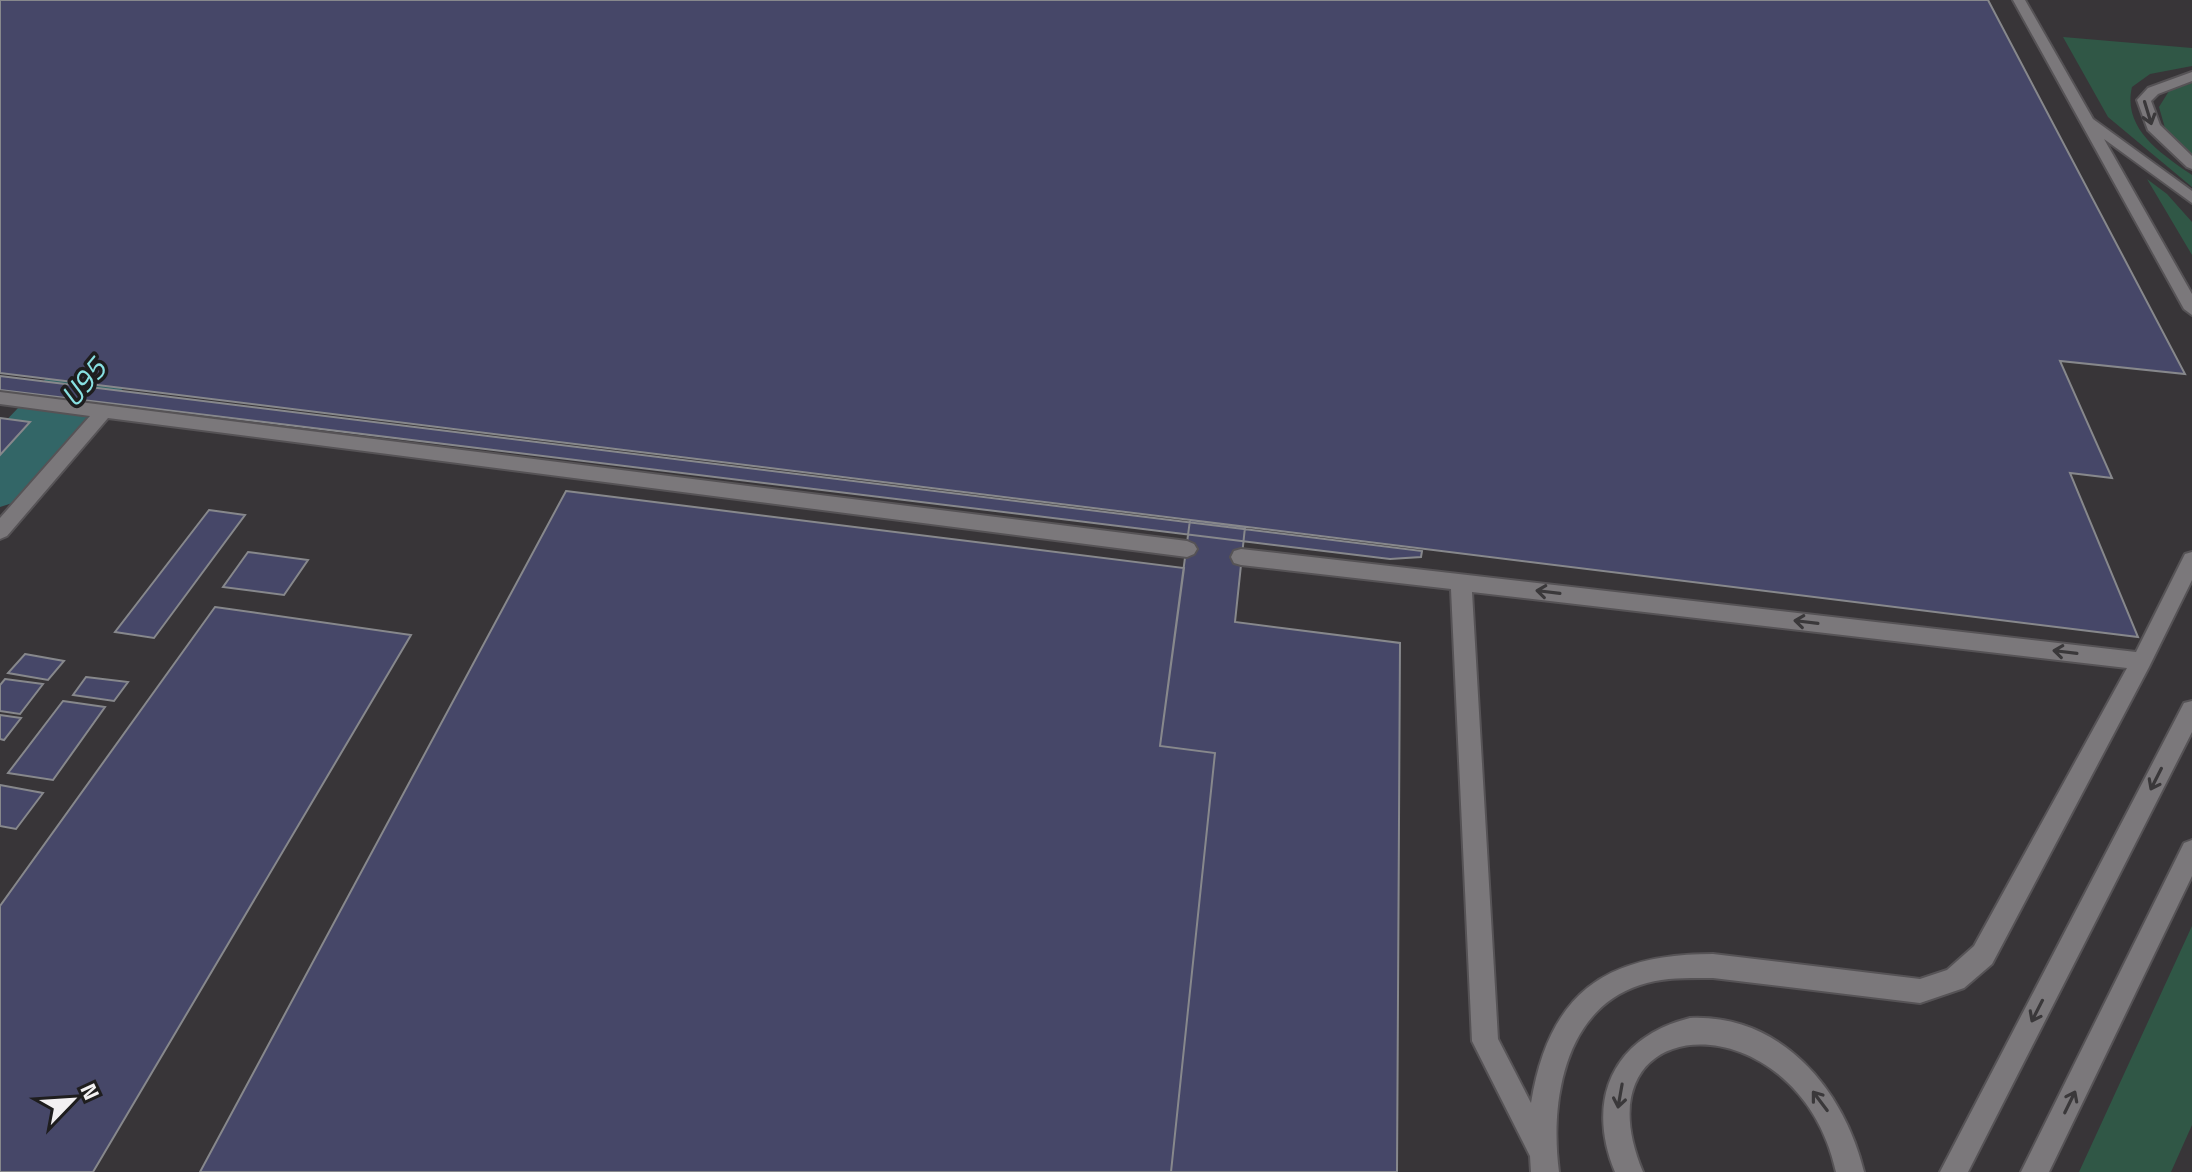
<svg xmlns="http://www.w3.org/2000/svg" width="2192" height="1172" viewBox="0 0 2192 1172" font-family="'Titillium Web',sans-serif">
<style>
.green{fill:#305746}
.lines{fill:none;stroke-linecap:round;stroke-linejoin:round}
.river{fill:#336667;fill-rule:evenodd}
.building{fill:#464768;stroke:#87888c;stroke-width:2}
.service-casing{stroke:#565356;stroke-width:4}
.service{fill:#7b787b;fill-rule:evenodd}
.oneway{stroke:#3a383a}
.labels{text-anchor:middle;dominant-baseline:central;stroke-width:7;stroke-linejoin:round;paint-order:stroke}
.water-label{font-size:30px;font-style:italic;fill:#88e0e2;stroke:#1e1d1e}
</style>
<rect width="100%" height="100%" fill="#383538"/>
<!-- green -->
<path class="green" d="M2063,37L2192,48V66L2150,74L2132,87C2122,129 2162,154 2192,175V187L2108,117Z
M2192,83V154L2165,128L2159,107L2169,91Z
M2147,179L2167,194L2192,222V255Z
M2192,926V1125L2171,1172H2079Z"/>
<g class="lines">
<!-- river -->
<path class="river" d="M0,285L101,299L126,306L146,341L141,361L131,379L28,498L0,507V427L73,350L74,343L0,333Z"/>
</g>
<!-- building -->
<path class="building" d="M0,0H1988L2185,374L2060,361L2112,478L2070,473L2138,637L0,373Z
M0,376L1422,551L1421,557L1390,559L0,390Z
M0,418L30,422L0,455Z
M566,491L1184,568L1160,746L1215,753L1171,1172H200Z
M209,510L245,515L154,638L115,632Z
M1190,520L1245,527L1235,622L1400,643L1397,1172H1171L1215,753L1160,746Z
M248,552L308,560L284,595L223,587Z
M215,607L411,635L93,1172H0V906Z
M25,654L64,661L48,680L8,673Z
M86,677L128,682L114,701L73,695Z
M5,679L43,684L20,714L0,711V685Z
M63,701L105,707L53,780L8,773Z
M0,715L21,718L4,740L0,739Z
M0,785L43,793L16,829L0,826Z"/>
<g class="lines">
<!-- service casing -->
<g class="service-casing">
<path id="service" d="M2013,0H2025L2093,119L2192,191V203L2104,139L2192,294V315L2184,309Z
M2192,72V81L2158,94L2151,101L2160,125L2192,156V169L2187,167L2148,130L2137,100L2148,88Z
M0,392L1187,541L1194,544L1197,549L1194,554L1187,557L108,418L7,536L0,539V518L90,416L0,404Z
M1241,549L2136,652L2185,554L2192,552V580L2149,667L1992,964L1964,988L1920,1003L1713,978C1689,978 1663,977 1640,985C1563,1010 1550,1104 1559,1172H1531L1530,1156L1472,1041L1451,589L1241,565L1234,563L1231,557L1234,551ZM1472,592L2127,668L1974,946L1947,970L1920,979L1713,954C1605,954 1549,993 1531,1103L1498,1039Z
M2192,701V732L1968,1172H1940L2184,703Z
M2192,840V876L2049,1172H2021L2184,843Z
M1690,1018C1781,1014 1844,1089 1864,1172H1836C1798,999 1573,1005 1643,1172H1615C1585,1100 1613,1037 1690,1018Z"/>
</g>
<!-- service -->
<use href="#service" class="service"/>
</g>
<!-- one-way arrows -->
<defs><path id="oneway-shaft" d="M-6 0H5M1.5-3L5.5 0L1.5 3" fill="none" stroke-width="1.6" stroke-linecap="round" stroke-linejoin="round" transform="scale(2)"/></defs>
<g class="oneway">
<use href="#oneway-shaft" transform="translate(2148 113) rotate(73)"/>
<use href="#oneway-shaft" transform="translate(1548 592) rotate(-173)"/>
<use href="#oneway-shaft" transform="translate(1806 622) rotate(-173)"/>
<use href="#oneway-shaft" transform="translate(2065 652) rotate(-173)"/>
<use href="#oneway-shaft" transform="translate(2156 779) rotate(117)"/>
<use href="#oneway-shaft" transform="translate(2037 1011) rotate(117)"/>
<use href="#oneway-shaft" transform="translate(1620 1096) rotate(100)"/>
<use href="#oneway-shaft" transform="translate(1820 1101) rotate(-127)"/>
<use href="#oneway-shaft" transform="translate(2070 1102) rotate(-64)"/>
</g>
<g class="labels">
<!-- water labels -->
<g class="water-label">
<text transform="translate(83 382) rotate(-50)">U95</text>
</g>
</g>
<!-- north arrow -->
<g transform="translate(72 1100) rotate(65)" stroke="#1e1d1e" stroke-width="6" paint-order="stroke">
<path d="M0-6L14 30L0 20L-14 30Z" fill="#f2f0f2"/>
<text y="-12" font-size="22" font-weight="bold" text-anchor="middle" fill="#f2f0f2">N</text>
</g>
</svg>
